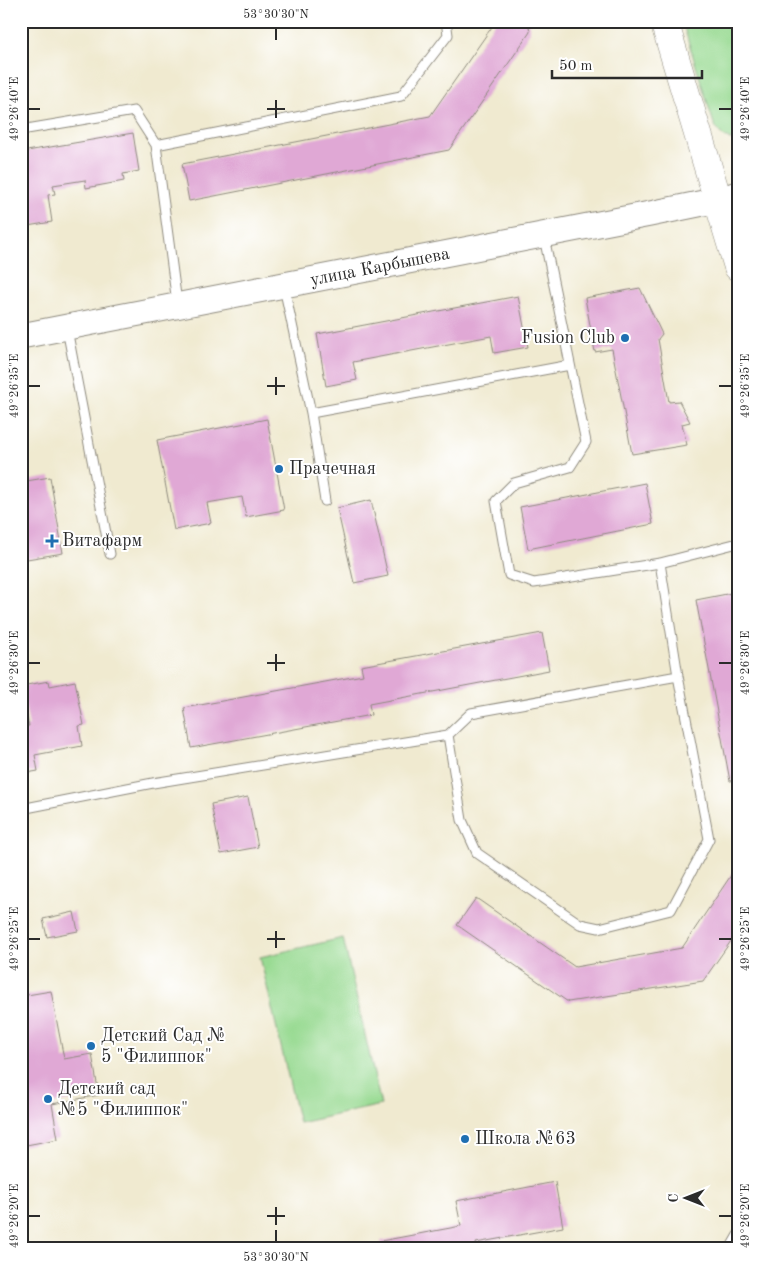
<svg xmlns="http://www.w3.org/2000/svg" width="759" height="1270" viewBox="0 0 759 1270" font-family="'Old Standard TT',serif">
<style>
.green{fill:#98da92;stroke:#62825e}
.building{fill:#e0a8d5}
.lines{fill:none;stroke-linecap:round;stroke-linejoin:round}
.lane-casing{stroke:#8e8a7e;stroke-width:11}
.secondary-casing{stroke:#8e8a7e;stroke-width:27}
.primary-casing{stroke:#8e8a7e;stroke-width:29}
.lane{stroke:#fff;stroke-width:9}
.secondary{stroke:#fff;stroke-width:25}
.primary{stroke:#fff;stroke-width:28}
.ticks{fill:none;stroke:#2b2b2b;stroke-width:2}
.poi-dot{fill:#1f6fb2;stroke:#fff;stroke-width:2}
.labels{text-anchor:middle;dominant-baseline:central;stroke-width:4;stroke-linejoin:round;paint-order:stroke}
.street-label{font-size:18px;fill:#2b2b2b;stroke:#fff}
.poi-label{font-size:18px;fill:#2b2b2b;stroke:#fff;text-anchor:start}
.neatline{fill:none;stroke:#2b2b2b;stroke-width:2}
.ticks-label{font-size:12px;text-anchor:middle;fill:#2b2b2b}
</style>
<rect width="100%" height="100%" fill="#fff"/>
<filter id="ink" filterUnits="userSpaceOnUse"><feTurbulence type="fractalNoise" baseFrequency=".02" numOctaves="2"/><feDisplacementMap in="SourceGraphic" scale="10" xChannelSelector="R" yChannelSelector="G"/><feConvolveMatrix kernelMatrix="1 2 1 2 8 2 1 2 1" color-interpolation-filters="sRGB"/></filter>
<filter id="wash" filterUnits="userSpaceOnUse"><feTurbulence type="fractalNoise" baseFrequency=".0096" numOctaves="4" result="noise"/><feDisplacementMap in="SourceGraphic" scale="20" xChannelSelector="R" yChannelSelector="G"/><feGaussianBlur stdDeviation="1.12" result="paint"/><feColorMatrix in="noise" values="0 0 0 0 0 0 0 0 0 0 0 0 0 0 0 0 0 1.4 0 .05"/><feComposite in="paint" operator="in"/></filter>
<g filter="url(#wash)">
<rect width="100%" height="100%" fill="#f0ead0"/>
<!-- green -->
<path class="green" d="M682,21H731L738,41V141C726,140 720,135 714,124Z
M343,938L381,1105L299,1123L260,957Z"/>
<g id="blocks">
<!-- building -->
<path class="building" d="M496,21H528L530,32L449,150L189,201L182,164L430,116Z
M133,133L139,171L123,174L124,181L86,188L85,180L53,185L55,194L48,195L52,222L21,227V152Z
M640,288L662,334L658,339L669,402L679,401L690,422L682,424L687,445L632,454L612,349L595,352L585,298Z
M518,296L528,347L494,353L491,336L353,362L357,380L326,386L317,334Z
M267,419L284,510L246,517L242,497L207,503L211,523L174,530L157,440Z
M50,477L63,553L21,560V482Z
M645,483L653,524L528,549L520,507Z
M371,500L388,576L354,583L337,508Z
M732,593L738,624V780L730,781L696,600Z
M542,633L549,670L369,704L371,715L191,748L184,708L363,675L361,666Z
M49,681L50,686L75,681L84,725L79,726L82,746L35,755L38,771L21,774V726H29L21,686Z
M248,797L258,847L221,854L211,804Z
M738,865V931L703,981L568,1002L457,925L476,898L575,967L682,948Z
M74,912L78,931L47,937L43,919Z
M51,991L64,1059L92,1054L99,1095L52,1104L58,1139L21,1146V996Z
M555,1182L563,1227L476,1243L477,1249H382L381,1241L461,1226L456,1201Z"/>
</g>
</g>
<g filter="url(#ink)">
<use href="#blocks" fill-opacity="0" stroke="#8e8a7e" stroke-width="1"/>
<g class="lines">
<!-- lane casing -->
<g class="lane-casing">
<path id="lane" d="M21,130L134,111L156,145
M544,237L586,442L570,467L514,483L496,501L509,575L534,583L660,563L738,543
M284,287L311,413L325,501
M177,303L156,145L401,96L448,35L446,21
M67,329L110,554
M311,413L570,365
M448,735L462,820L477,853L580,924L599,928L671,910L709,839L678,676L660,563
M21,809L153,783L448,735L471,713L678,676
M730,1249L738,1235"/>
</g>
<!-- secondary casing -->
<g class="secondary-casing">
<path id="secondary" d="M21,336L650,214L718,200L738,194"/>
</g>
<!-- primary casing -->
<g class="primary-casing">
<path id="primary" d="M664,21L738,267"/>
</g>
<!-- lane -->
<use href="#lane" class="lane"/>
<!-- secondary -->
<use href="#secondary" class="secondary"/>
<!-- primary -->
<use href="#primary" class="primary"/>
</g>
</g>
<!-- ticks -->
<path class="ticks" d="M276,28V40M276,100V118M28,109H40M267,109H285M719,109H732M276,377V395M28,386H40M267,386H285M719,386H732M276,654V671M28,663H40M267,663H285M719,663H732M276,931V948M28,939H40M267,939H285M719,939H732M276,1207V1225M28,1216H40M267,1216H285M719,1216H732M276,1230V1242"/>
<!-- markers -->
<g class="poi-dot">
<circle cx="625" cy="338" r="5"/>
<circle cx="279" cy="469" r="5"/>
<path d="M49.5 533.5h5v5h5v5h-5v5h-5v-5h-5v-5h5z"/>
<circle cx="91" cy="1046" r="5"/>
<circle cx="48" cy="1099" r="5"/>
<circle cx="465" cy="1139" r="5"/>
</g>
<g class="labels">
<!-- street labels -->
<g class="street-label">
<text transform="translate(380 267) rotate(-11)">улица Карбышева</text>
</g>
<!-- poi labels -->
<g class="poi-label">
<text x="615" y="338" text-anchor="end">Fusion Club</text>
<text x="289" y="469">Прачечная</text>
<text x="62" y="541">Витафарм</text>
<text x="101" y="1036">Детский Сад №<tspan x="101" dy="21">5 "Филиппок"</tspan></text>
<text x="58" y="1089">Детский сад<tspan x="58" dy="21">№5 "Филиппок"</tspan></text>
<text x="475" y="1139">Школа №63</text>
</g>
</g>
<!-- margin -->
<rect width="759" height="1270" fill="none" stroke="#fff" stroke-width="55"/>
<!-- north arrow -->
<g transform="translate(686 1198) rotate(270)" stroke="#ffffff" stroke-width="4" paint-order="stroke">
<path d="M0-4L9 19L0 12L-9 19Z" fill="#2b2b2b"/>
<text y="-8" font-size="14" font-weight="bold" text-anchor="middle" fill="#2b2b2b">С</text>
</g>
<!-- scale -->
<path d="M552 70v8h150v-8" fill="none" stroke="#2b2b2b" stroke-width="2.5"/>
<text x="559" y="70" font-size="15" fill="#2b2b2b" stroke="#ffffff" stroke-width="4" paint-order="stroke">50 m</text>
<rect x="28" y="28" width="704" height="1214" class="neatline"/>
<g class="ticks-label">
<text x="276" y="18">53°30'30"N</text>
<text transform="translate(745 109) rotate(-90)" y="4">49°26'40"E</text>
<text transform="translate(14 109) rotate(-90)" y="4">49°26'40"E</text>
<text transform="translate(745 386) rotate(-90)" y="4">49°26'35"E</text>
<text transform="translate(14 386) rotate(-90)" y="4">49°26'35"E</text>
<text transform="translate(745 663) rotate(-90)" y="4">49°26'30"E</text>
<text transform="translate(14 663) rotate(-90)" y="4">49°26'30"E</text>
<text transform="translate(745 939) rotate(-90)" y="4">49°26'25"E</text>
<text transform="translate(14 939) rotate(-90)" y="4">49°26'25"E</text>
<text transform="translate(745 1216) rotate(-90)" y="4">49°26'20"E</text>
<text transform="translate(14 1216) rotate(-90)" y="4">49°26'20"E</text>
<text x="276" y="1261">53°30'30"N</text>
</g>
</svg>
